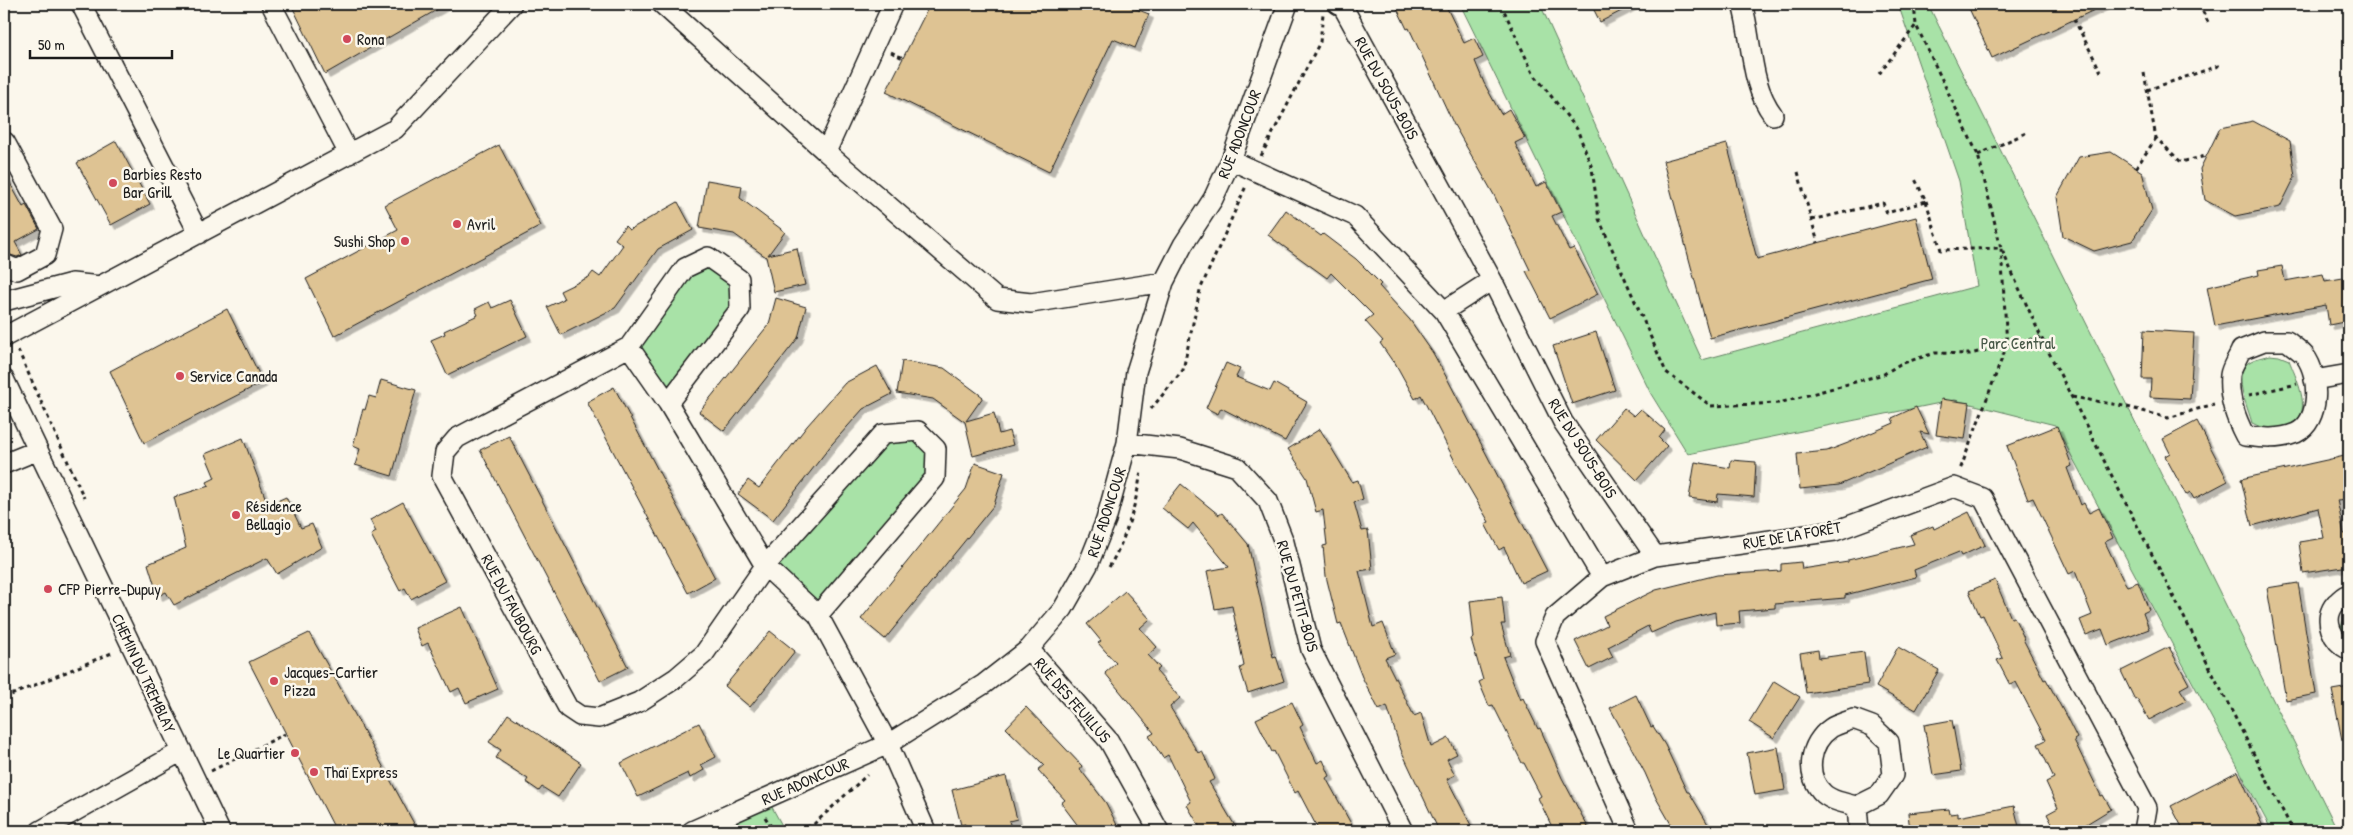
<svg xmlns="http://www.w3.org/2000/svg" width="2353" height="835" viewBox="0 0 2353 835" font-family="'Patrick Hand',sans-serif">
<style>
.green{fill:#a8e2a7;stroke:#627f62}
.building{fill:#dec393;stroke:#1c1c1c;filter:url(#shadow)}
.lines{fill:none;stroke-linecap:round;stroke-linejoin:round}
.minor-casing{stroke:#1c1c1c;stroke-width:22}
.path{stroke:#1c1c1c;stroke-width:3;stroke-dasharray:4 4;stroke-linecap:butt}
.minor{stroke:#fbf7ec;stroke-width:19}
.poi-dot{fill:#d1495b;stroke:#fbf7ec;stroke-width:2}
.labels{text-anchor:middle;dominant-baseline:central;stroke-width:5;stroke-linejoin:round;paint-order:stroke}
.poi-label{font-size:16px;fill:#1c1c1c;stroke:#fbf7ec;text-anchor:start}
.street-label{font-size:16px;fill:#1c1c1c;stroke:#fbf7ec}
.park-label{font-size:16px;fill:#465746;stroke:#fbf7ec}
</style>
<defs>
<filter id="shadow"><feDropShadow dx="4.5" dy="4.5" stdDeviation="0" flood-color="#0004"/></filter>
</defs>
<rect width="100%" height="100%" fill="#fbf7ec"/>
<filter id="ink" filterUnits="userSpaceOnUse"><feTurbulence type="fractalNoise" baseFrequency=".02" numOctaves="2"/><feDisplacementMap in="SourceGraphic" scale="10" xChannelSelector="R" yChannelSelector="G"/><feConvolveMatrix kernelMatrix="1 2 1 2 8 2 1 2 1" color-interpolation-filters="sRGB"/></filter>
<g filter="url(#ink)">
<!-- green -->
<path class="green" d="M1460,4H1540L1702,360L1977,286L1959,181L1898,4H1933L1929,6L2338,831H2272L2055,425L1955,400L1688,454L1651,394Z
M707,264L734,282V307L668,393L636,347L688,273Z
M2270,355L2279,356L2289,360C2295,376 2313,410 2294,423C2287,427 2275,428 2267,430L2252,423C2248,407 2230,372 2251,361C2256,358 2264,357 2270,355Z
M916,437L931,451L930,476L818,606L773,567L886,440Z
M2349,610V641L2341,628L2345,615Z
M767,798L785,831H736L727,816Z"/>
<!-- building -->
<path class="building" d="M291,4H447L325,74Z
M930,4H1123L1149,14L1135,48L1113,39L1049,172L886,92Z
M1395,4H1445L1464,43L1474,38L1483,57L1475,61L1484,83L1501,114L1509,109L1525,138L1515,143L1536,187L1546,182L1561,212L1552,216L1569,250L1574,248L1598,294L1550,318L1526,271L1530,270L1494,195L1454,125L1409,28L1407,29Z
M1591,4H1635L1600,22Z
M1967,4H2107L1992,58Z
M2253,121L2290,141L2295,177L2280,207L2235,216L2205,200L2200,169L2220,128Z
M116,141L150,204L111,225L77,163Z
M1727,144L1757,259L1916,217L1932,279L1710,338L1663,161Z
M499,145L541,226L334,336L306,279L398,230L385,205Z
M2111,152L2142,172L2152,210L2132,241L2094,251L2063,236L2057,197L2079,157Z
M4,172L23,207L26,205L39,229L15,242L22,255L17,257L4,253Z
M707,180L742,186L740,198L785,232L768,255L797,248L805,285L774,292L766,257L734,234L699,228Z
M678,202L693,230L658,249L615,308L561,335L547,307L564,299L560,291L589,277L593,272L600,277L623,245L615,239L625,226L629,230Z
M1286,210L1321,236L1323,234L1356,259L1381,284L1379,286L1410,320L1433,353L1448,380L1547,571L1521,583L1504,547L1499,550L1485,524L1489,522L1464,479L1421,395L1415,399L1394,361L1393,362L1380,343L1383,341L1365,321L1373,315L1331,273L1327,278L1268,235Z
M2282,266L2285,281L2323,274L2325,281L2349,277V321L2329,325L2326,305L2215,326L2207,287L2259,275L2258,270Z
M776,298L806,307L798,338L724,431L699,412L769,324Z
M510,300L527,336L447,375L431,340L445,334L444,331L478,315L475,309L489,302L492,308Z
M227,309L263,382L144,443L110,371Z
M2144,330L2194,333L2190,399L2150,397L2151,379H2142Z
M1596,332L1615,390L1572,404L1553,346Z
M902,361L944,368L983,397L966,421L994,413L999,434L1009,431L1013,445L973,456L965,422L933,399L897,393Z
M1226,363L1240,369L1236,377L1270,391L1274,383L1307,402L1285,441L1221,408L1218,414L1206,408Z
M877,366L892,394L863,409L832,444L773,520L738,494L748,480L759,488L807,426L845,383Z
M381,380L416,390L392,476L355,465L360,449L353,446L363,409L365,410L369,396L376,398Z
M614,387L715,578L688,593L587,402Z
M1941,399L1970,403L1965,439L1936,435Z
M1916,407L1929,434L1920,432L1927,447L1839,485L1800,489L1797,454L1827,451L1848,443L1894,423L1892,418Z
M1624,408L1634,416L1641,409L1665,430L1659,438L1667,446L1637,480L1596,440Z
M2197,421L2228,481L2194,499L2190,492L2186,495L2165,456L2170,453L2163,439Z
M2057,426L2072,466L2067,468L2081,505L2084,503L2089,513L2099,508L2113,538L2105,542L2122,578L2127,586L2138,582L2149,610L2143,613L2149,629L2108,645L2102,629L2086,635L2080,620L2092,615L2075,571L2069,574L2033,498L2028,500L2007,446Z
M1320,429L1352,482L1358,480L1363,499L1354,502L1362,531L1368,530L1372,569L1359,571L1373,627L1383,623L1395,654L1385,658L1414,716L1421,713L1431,747L1449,738L1457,754L1447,759L1455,775L1447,779L1474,831H1439L1401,750L1387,706L1379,710L1362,677L1341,623L1338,624L1326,576L1323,546L1327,545L1323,510L1316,512L1307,478L1288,449Z
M509,436L628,667L600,681L480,450Z
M243,438L268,505L286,497L301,528L312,524L322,547L277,574L267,558L174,605L166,592L158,596L148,564L186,548L174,497L209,486L207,482L215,478L205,454Z
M2349,455V499L2337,500L2344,534L2349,533V566L2303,573L2299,542L2324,538L2318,508L2252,526L2241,479Z
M1731,460L1756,462L1754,497L1718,494L1717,502L1689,498L1695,462L1730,468Z
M975,463L1004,473L994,505L885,639L861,619L966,489Z
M1181,484L1219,515L1222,513L1248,544L1273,657L1276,656L1284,681L1248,693L1240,668L1244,666L1232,606L1215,609L1207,571L1229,567L1193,523L1188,529L1162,508Z
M403,502L445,581L411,599L405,588L400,591L371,535L376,532L370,520Z
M1969,512L1985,545L1961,556L1959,552L1914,570L1916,577L1845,595V598L1775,604V608L1739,611L1740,623L1716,625L1715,612L1676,622L1651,633L1648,626L1608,647L1613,657L1589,669L1575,641L1607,625L1603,616L1656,590L1717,575L1781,571V564L1801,562L1802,569L1848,562V560L1914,544L1910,535L1933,526L1934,529Z
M1995,580L2011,618L2014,617L2024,638L2023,639L2044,680L2046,679L2067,718L2077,738L2074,740L2101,796L2103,795L2111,809L2075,831H2056L2047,814L2058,808L2046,782L2054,778L2038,744L2046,740L2016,682L2010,685L1997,660L2003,658L1983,615L1980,616L1969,591Z
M2298,583L2316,694L2286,700L2267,588Z
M1125,591L1150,619L1140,628L1157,647L1148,655L1160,668L1156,671L1180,698L1170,707L1198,753L1202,751L1215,779L1209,782L1238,831H1202L1187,805L1191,802L1168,755L1163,758L1149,736L1154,733L1105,673L1116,663L1098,643L1101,641L1087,624Z
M1502,597L1505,624H1501L1510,655L1503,657L1520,700L1523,698L1538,729L1540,728L1562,778L1590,831H1554L1538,798L1541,796L1524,763H1522L1493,705L1489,706L1479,682L1483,680L1471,639L1474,638L1470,601Z
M462,607L498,689L466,703L459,688L451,692L428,643L422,646L415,628Z
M770,631L795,651L750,707L725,686Z
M309,633L341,689L418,831H336L249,662Z
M1898,647L1939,670L1916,710L1876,687Z
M2169,647L2189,684L2180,689L2187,700L2149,720L2137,699L2135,700L2121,671Z
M1818,650L1819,658L1864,652L1868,684L1806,693L1800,653Z
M1774,681L1800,697L1774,738L1749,722Z
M2349,687V740H2342L2332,690Z
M1636,695L1651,727L1653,726L1665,745L1687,792H1689L1712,831H1675L1656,798L1645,773L1610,708Z
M1292,702L1303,725L1300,727L1317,763L1323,760L1330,776L1326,778L1355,831H1319L1298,791L1295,793L1274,751L1272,752L1256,719Z
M1026,707L1082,766L1080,769L1106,803L1120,831H1082L1061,803L1065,800L1038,770L1044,765L1006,728Z
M508,714L581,763L558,797L542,787L539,791L526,782L528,779L496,758L501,750L489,742Z
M1952,720L1961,771L1933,775L1924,725Z
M699,723L716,757L701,765L704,770L690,778L688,773L638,797L621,763Z
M1778,747L1785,790L1755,795L1747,753Z
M2238,771L2265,831H2184L2171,806Z
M1006,776L1017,819L1009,821L1012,831H967L965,824L961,825L952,790Z
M2014,806L2020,831H1910L1908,813L1949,809L1950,814L1958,813V817Z"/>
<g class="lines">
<!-- minor casing -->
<g class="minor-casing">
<path id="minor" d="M81,4L199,234
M271,4L349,154
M662,4L826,152L997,299L1031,303L1164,282
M1338,4L1343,7L1492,280L1563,422L1655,556
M1742,4C1753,41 1749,83 1773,115
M826,152L893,4
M1231,160L1355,216L1444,311L1602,577
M4,264L17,270L45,255L52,229L5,142
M4,301L72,283L100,286
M1444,311L1492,280
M4,337L395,129L512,4
M2264,341H2287C2293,346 2300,350 2305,356C2320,376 2321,421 2296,433C2279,440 2262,438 2245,436C2235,417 2228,397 2230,375C2231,367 2238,358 2241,350Z
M629,347L668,403L765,566L818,615L888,744L926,831
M4,379L220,831
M2314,380L2349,374
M668,403L740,309L739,279L708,257L685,268L629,347L457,438L445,452L442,476L568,708L580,716L599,718L639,702L676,678L704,654L765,566L883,434L918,431L936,449L935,478L818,615
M1127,443L1180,449L1237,467L1268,501L1284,542L1311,650L1403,831
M4,464L38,450
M2349,594C2343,595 2341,599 2336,603C2321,619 2333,642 2349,650
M1029,649L1109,741L1159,831
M1853,719L1872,726L1889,742L1893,775L1879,795L1857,806C1847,804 1832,801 1824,794C1804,776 1809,743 1831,728C1837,724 1846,722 1853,719Z
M1857,806L1859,831
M40,831L182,751
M692,831L888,744L984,684L1029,649L1063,609L1088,565L1106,520L1127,443L1136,372L1164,282L1183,245L1213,199L1231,160L1288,4
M1629,831L1545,641L1555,617L1602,577L1655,556L1835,531L1954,487L1983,498L2147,808L2143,831"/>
</g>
<!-- path -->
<path class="path" d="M1501,4L1533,73L1577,129L1592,168L1599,219L1666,372L1711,406L1779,403L1884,374L1900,364L1935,353L1970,354L2041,337
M1914,4L1916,25L1978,155L2001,248L2041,337L2293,831
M2199,4L2209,24
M2074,19L2101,72
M891,52L903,58
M2144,73L2156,138L2181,162L2206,156
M1879,74L1916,25
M2147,90L2221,65
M1978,155L2028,132
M1261,156L1320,42L1323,14
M2136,168L2156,138
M1798,172L1818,243
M1926,201L1941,250L2001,248L2007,345L1960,470
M1812,220L1883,203L1887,213L1926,201L1915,179
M18,350L84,498
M2249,395L2297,384
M2072,397L2124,406L2168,418L2214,404
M1151,409L1183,370L1200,290L1246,186
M1109,567C1126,539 1137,502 1141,470
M4,698L114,652
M211,771L285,734
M765,817L774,831
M799,831L814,824L867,775"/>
<!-- minor -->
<use href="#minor" class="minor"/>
</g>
</g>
<!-- markers -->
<g class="poi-dot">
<circle cx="347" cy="39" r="5"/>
<circle cx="113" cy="183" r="5"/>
<circle cx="457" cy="224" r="5"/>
<circle cx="405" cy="241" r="5"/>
<circle cx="180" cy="376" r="5"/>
<circle cx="236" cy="515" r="5"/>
<circle cx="48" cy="589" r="5"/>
<circle cx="274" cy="681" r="5"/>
<circle cx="295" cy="753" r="5"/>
<circle cx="314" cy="772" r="5"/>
</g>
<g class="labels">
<!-- poi labels -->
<g class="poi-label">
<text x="357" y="39">Rona</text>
<text x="123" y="174">Barbies Resto<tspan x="123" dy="18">Bar Grill</tspan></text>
<text x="467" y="224">Avril</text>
<text x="395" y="241" text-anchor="end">Sushi Shop</text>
<text x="190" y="376">Service Canada</text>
<text x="246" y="506">Résidence<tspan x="246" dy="18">Bellagio</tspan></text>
<text x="58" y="589">CFP Pierre-Dupuy</text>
<text x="284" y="672">Jacques-Cartier<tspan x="284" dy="18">Pizza</tspan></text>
<text x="285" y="753" text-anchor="end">Le Quartier</text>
<text x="324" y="772">Thaï Express</text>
</g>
<!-- street labels -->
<g class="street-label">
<text transform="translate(1387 88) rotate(61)">RUE DU SOUS-BOIS</text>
<text transform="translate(1239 134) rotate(-69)">RUE ADONCOUR</text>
<text transform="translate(1583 448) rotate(58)">RUE DU SOUS-BOIS</text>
<text transform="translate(1106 512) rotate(-72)">RUE ADONCOUR</text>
<text transform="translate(1792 535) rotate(-10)">RUE DE LA FORÊT</text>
<text transform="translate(1298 596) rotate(74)">RUE DU PETIT-BOIS</text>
<text transform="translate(512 604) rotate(62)">RUE DU FAUBOURG</text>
<text transform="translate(144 673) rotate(65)">CHEMIN DU TREMBLAY</text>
<text transform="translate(1073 700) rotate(49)">RUE DES FEUILLUS</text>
<text transform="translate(805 781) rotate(-24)">RUE ADONCOUR</text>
</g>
<!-- park labels -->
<g class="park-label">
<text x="2018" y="343">Parc Central</text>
</g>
</g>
<!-- margin -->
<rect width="2353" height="835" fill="none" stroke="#fbf7ec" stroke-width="20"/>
<rect x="10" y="10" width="2333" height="815" fill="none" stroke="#1c1c1c" stroke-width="2" filter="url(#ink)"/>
<!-- scale -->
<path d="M30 50v8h142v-8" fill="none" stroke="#1c1c1c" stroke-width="2.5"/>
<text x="38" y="50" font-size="15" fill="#1c1c1c" stroke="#fbf7ec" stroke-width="4" paint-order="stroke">50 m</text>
</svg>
